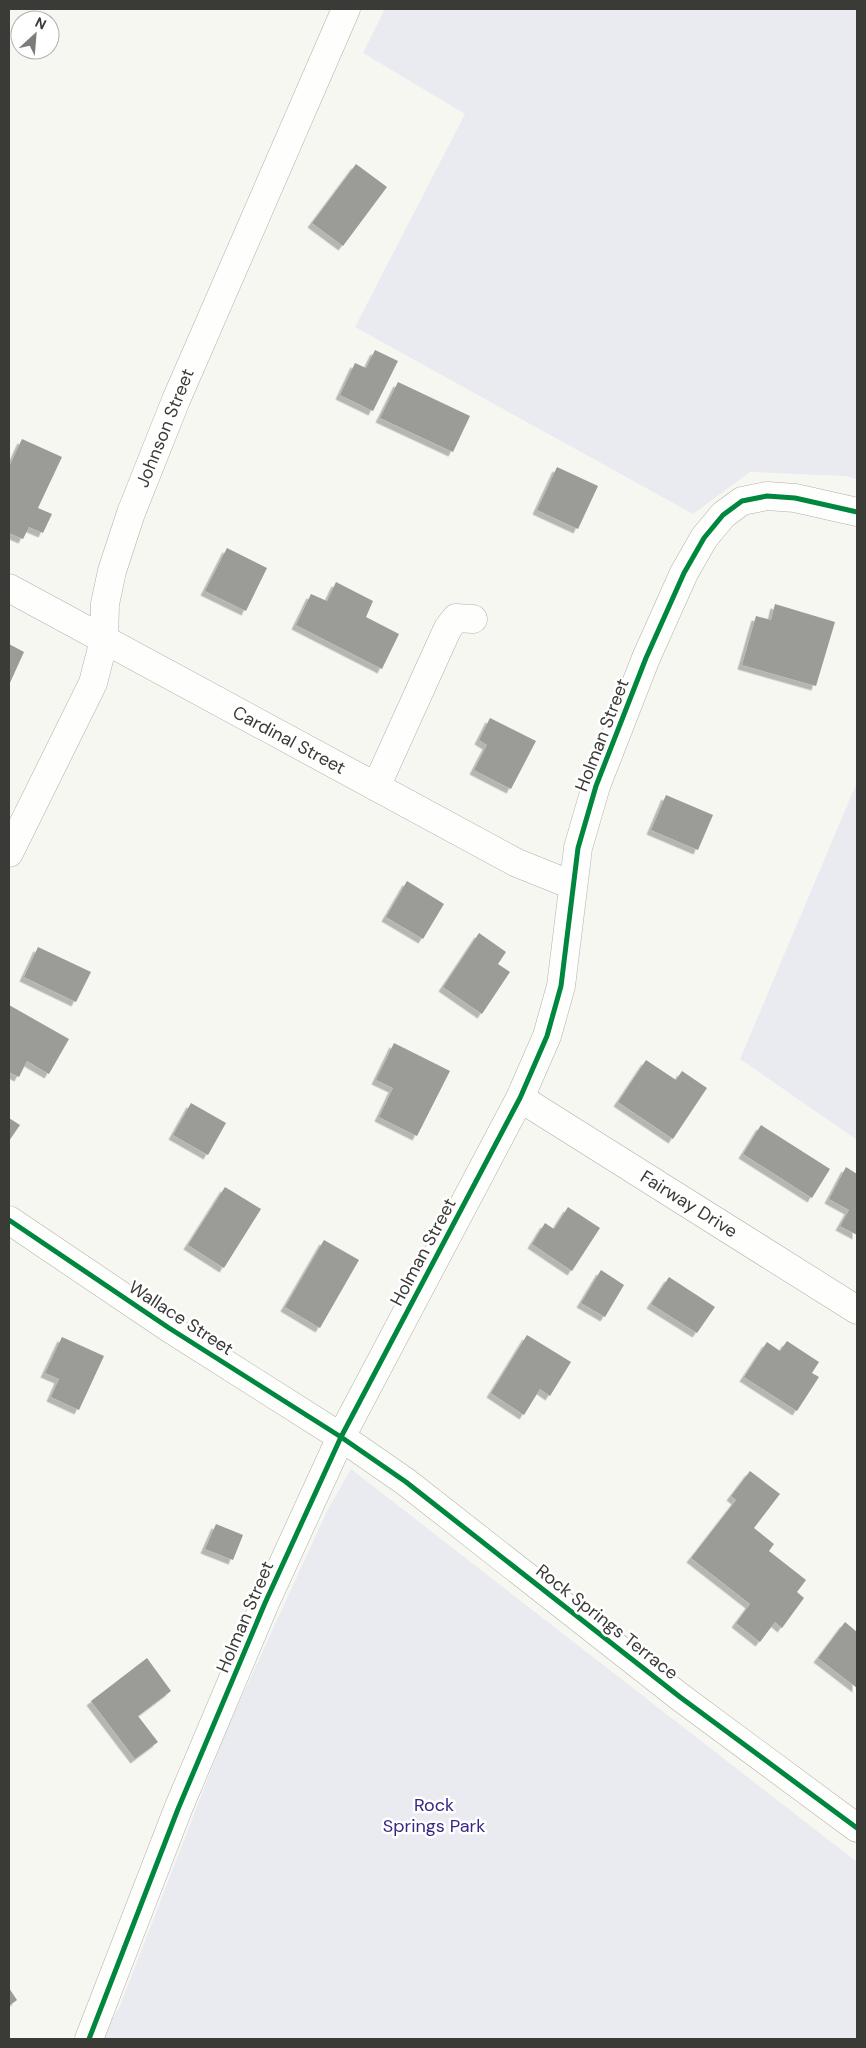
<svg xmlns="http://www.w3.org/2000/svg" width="866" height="2048" viewBox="0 0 866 2048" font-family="'DM Sans',sans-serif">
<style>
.green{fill:#eaebf1}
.building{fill:#9b9b97;filter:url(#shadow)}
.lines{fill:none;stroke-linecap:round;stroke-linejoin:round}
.minor-casing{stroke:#afb0ab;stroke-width:29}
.minor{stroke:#fefefd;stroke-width:28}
.cycleway-casing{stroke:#fff;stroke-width:8}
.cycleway{stroke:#00873e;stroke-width:5}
.labels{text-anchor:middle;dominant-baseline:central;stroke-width:5;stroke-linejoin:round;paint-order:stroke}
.street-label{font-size:18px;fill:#3a3b37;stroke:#fff}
.park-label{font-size:18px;fill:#382786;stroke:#fff}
</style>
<defs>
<filter id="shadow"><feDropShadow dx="-4.5" dy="4.5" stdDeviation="0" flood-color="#0004"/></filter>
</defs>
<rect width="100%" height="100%" fill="#f7f7f2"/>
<!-- green -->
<path class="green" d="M385,9H857V479L845,476L750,472L693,514L355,327L465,114L363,53Z
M857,782V1140L740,1059Z
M351,1469L857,1862V2039H100L119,2008L227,1729L327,1511Z"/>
<!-- building -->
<path class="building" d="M356,164L387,187L343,246L312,223Z
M375,350L398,361L373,411L340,395L355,363L366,368Z
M398,382L470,416L453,452L380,418Z
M22,439L62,457L38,508L52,514L43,533L29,527L23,539L9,533V467Z
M557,467L598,486L578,529L537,510Z
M227,548L267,568L246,611L205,591Z
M336,582L373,601L366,617L399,634L382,669L296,625L311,594L327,601Z
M775,604L835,622L816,686L742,665L756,616L771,620Z
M9,644L24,652L9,685Z
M490,718L536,741L511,789L474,770L487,745L479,740Z
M666,795L713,815L698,850L651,830Z
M407,881L444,904L423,939L386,917Z
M479,933L506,952L498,964L510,972L482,1014L443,987Z
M38,947L91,972L76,1002L24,977Z
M9,1005L69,1039L49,1074L27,1061L19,1077L9,1072Z
M394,1043L450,1071L417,1136L379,1117L393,1088L376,1080Z
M646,1060L676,1080L682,1071L707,1088L673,1139L618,1102Z
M191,1103L226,1123L208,1155L173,1135Z
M9,1118L20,1125L9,1141Z
M761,1125L830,1169L812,1198L743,1154Z
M846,1167L857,1174V1235L840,1226L849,1210L829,1199Z
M225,1187L261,1209L224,1268L188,1245Z
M568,1207L600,1228L572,1271L532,1244L545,1223L554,1229Z
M324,1240L359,1260L320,1328L285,1307Z
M601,1270L624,1285L605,1317L581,1303Z
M669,1277L715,1307L697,1333L651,1304Z
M527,1335L571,1362L550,1396L540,1389L524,1415L491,1393Z
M62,1337L104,1356L79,1410L51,1397L59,1379L45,1373Z
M787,1341L819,1362L812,1373L819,1377L797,1411L744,1377L767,1342L780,1351Z
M750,1471L780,1494L754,1528L774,1544L769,1551L806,1580L797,1592L804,1598L782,1628L775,1622L760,1642L736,1623L750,1604L691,1558L736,1500L731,1496Z
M216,1524L243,1535L233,1560L205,1549Z
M845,1622L857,1632V1688L818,1658Z
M147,1658L171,1691L138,1716L158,1742L135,1759L91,1701Z
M9,1988L17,2000L9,2006Z"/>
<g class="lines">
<!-- minor casing -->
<g class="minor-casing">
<path id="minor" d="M9,588L517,863L572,885
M376,787L448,628L456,618L473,619
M9,853L93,683L104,640L105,604L112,571L131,513L176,400L346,9
M520,1098L857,1310
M9,1220L169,1328L341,1437L406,1482L680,1697L857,1828
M89,2039L178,1809L265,1603L341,1437L520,1098L547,1036L561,986L578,848L596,786L646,658L684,573L704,538L723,515L742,501L767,496L795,498L857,512"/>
</g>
<!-- minor -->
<use href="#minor" class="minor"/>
<!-- cycleway casing -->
<g class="cycleway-casing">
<path id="cycleway" d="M9,1220L169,1328L341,1437L406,1482L680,1697L857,1828
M89,2039L178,1809L265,1603L341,1437L520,1098L547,1036L561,986L578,848L596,786L646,658L684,573L704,538L723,515L742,501L767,496L795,498L857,512"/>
</g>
<!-- cycleway -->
<use href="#cycleway" class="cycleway"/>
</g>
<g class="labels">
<!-- street labels -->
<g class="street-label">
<text transform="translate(165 428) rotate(-68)">Johnson Street</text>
<text transform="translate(602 735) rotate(-69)">Holman Street</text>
<text transform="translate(289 740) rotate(28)">Cardinal Street</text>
<text transform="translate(689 1204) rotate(32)">Fairway Drive</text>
<text transform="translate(423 1252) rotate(-62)">Holman Street</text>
<text transform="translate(181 1318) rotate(33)">Wallace Street</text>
<text transform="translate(245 1617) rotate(-67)">Holman Street</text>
<text transform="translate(607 1622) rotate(38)">Rock Springs Terrace</text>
</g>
<!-- park labels -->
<g class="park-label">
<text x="434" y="1805">Rock<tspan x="434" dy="21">Springs Park</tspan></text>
</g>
</g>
<!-- border -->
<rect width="866" height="2048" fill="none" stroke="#3a3b37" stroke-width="20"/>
<!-- north arrow -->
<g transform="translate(35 35) rotate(26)"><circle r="24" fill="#ffffff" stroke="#b0b1af"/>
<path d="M0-4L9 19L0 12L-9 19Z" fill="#7c7d78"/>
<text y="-8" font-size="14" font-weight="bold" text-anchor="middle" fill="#3a3b37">N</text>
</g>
</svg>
